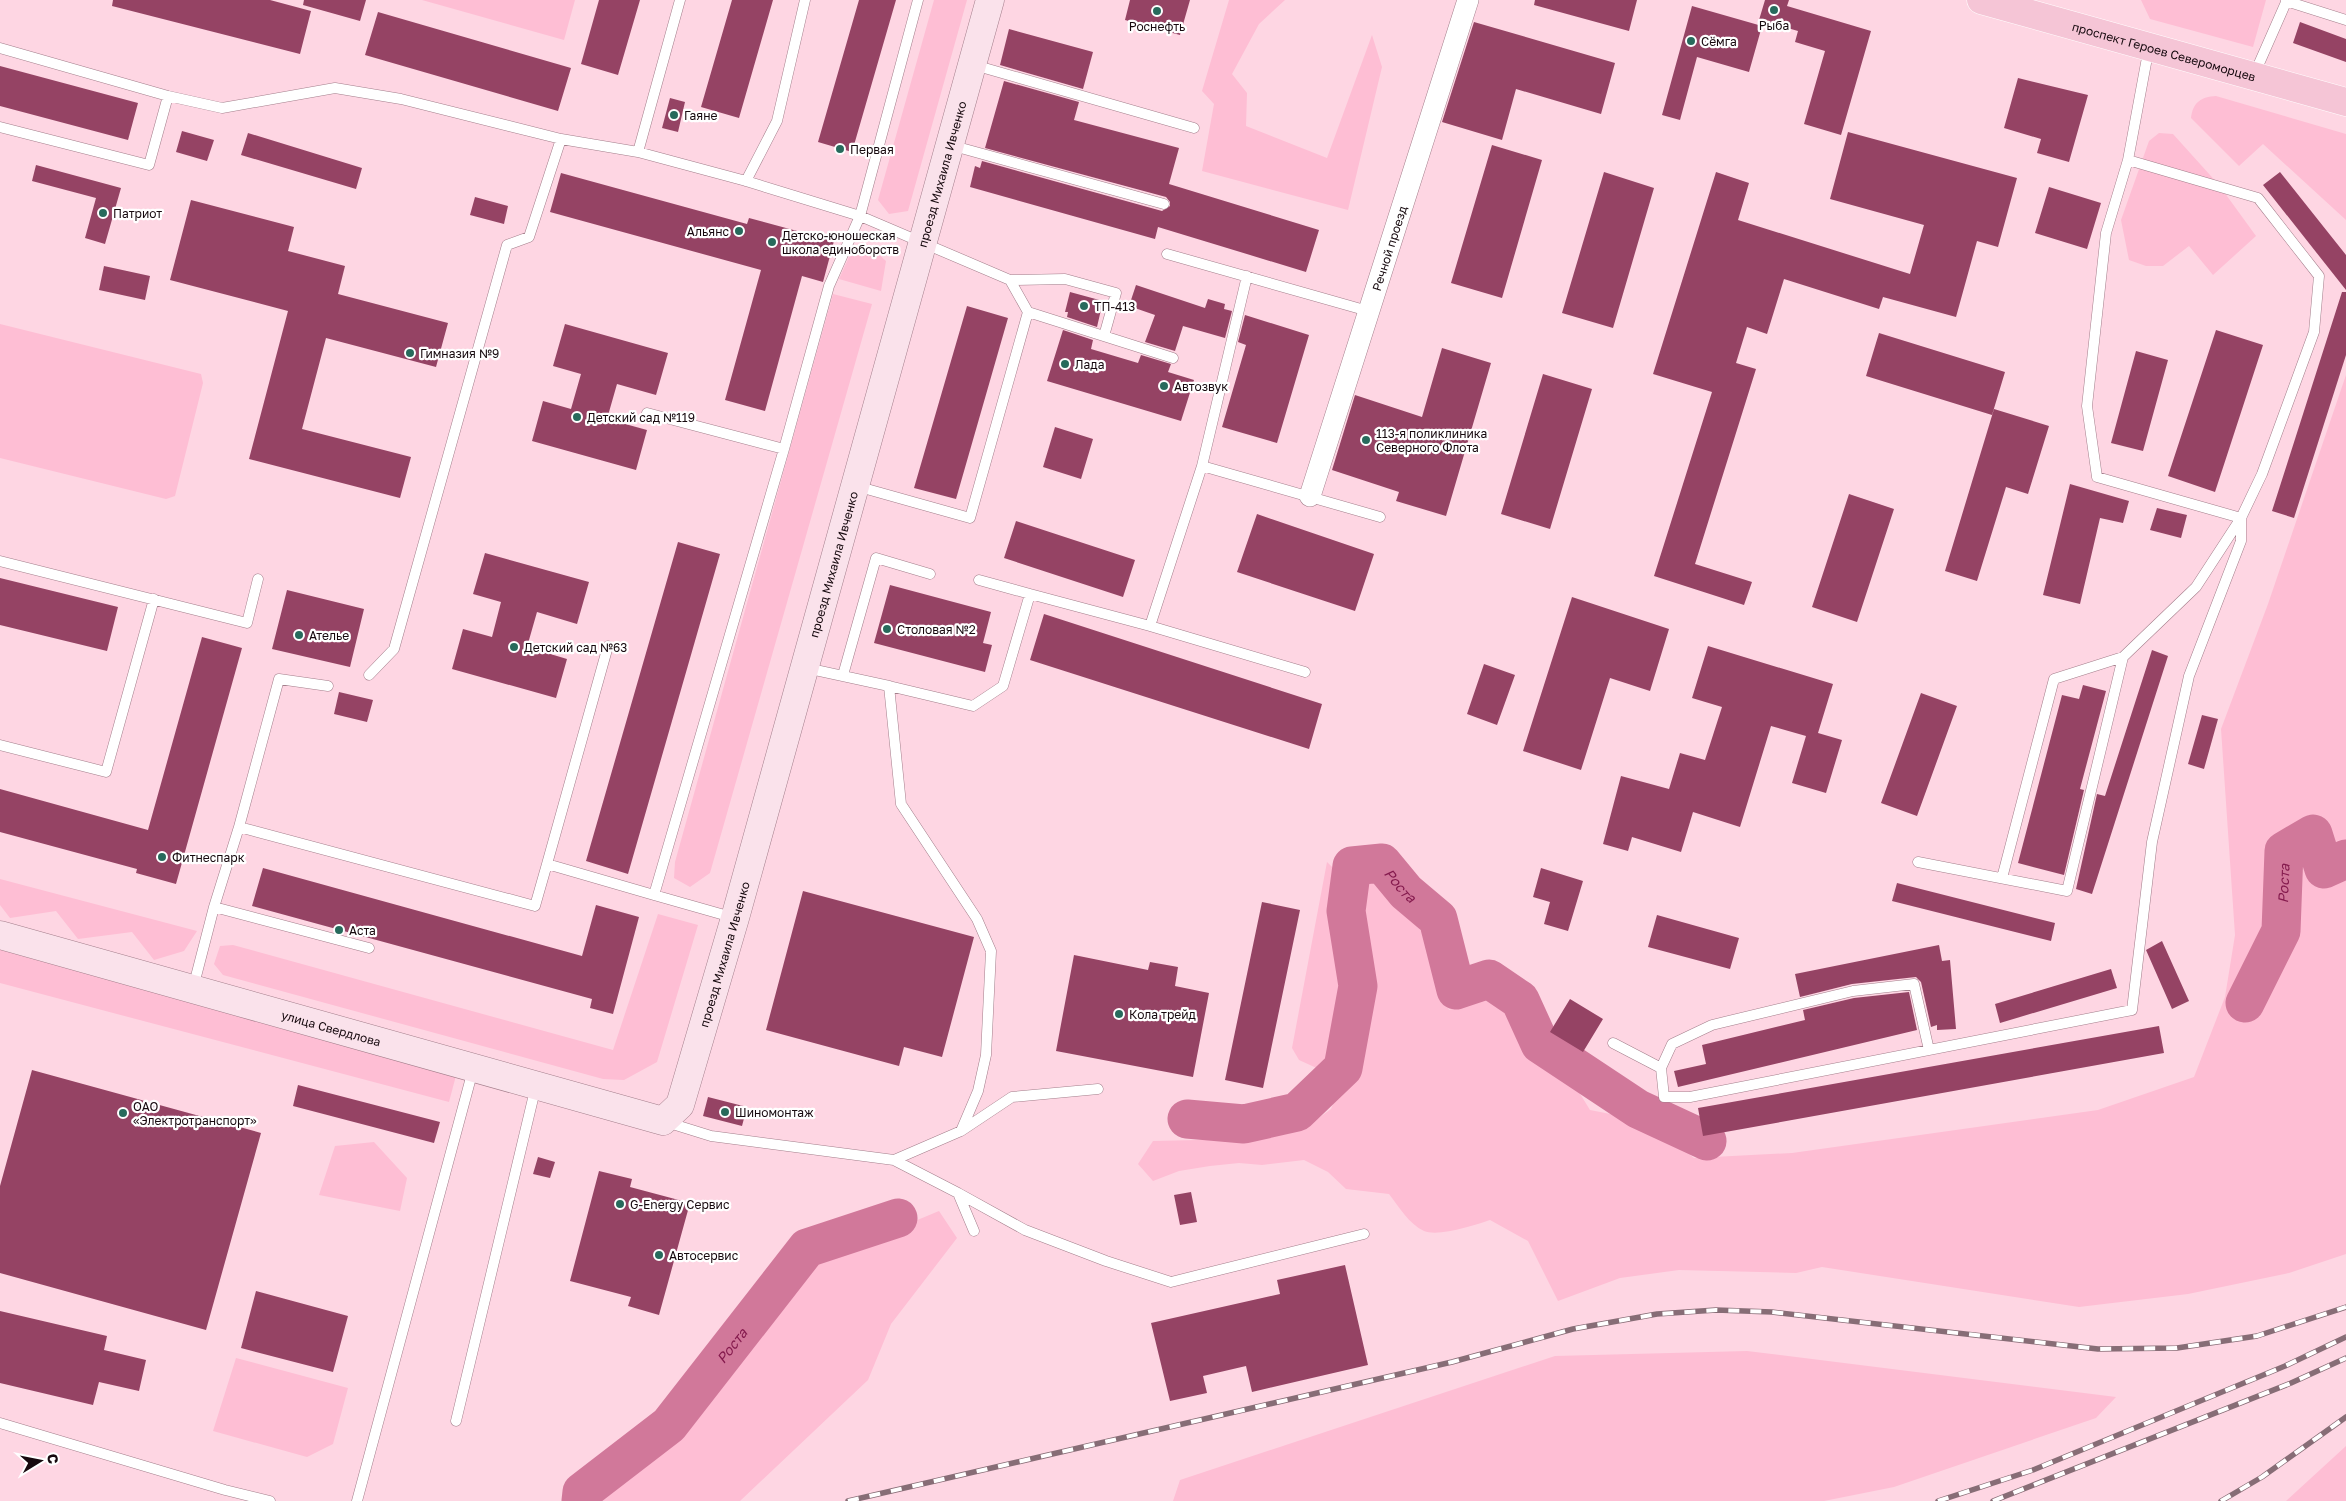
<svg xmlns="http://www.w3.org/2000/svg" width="2346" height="1501" viewBox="0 0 2346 1501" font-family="'Golos Text',sans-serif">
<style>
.green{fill:#febed4}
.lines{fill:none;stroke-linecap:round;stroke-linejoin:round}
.river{stroke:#d1789a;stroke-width:39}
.building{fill:#954364}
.lane-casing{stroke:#a37e8b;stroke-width:11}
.street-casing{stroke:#a37e8b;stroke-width:22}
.secondary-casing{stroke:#a37e8b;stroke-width:29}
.primary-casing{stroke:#fff;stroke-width:29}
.lane{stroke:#fff;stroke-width:10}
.street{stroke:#fff;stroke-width:21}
.secondary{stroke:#fae2eb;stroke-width:28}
.primary{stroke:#f5c5d6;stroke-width:28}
.rail-casing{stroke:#876d76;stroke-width:5.5}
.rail{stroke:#fff;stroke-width:4;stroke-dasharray:11;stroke-linecap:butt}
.poi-dot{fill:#276a5c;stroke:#fff;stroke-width:2}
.labels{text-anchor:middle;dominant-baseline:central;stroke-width:4.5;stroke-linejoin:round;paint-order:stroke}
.poi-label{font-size:12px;fill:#16090e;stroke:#fff;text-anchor:start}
.street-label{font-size:12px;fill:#16090e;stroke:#fff}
.water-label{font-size:14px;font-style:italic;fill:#851b4e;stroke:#fff}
</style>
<rect width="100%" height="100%" fill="#fed6e3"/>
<!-- green -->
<path class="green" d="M422,0H575L564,40Z
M934,0H967L908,211L889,214L878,200Z
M1229,0H1285L1259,24L1232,74L1247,93L1246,126L1327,158L1372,35L1382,67L1348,210L1202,171L1214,104L1202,91Z
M2141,0H2266L2253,47L2150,19Z
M2216,96L2346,134V220L2263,144L2239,166L2191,118C2193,102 2201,97 2216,96Z
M2159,133L2173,134L2219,185L2256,236L2213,275L2189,246L2163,266H2146L2129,260L2121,220L2149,141Z
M866,243L886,261L881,291L839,279L849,257Z
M833,294L872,304L710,873L690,887L674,878L675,862Z
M0,324L201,374L203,383L175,496L166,499L0,458Z
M2346,375V1254L2289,1273L2188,1294L2079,1307L1822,1267L1796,1273L1679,1270L1620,1278L1558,1301L1528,1241L1490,1220C1475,1225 1439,1237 1424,1231C1409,1224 1399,1207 1389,1194L1346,1189L1328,1172L1304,1160L1262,1165L1239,1163L1210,1166L1179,1171L1153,1181L1138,1164L1153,1141L1242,1139L1287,1134L1306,1127L1331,1109L1337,1094L1334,1082L1321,1070L1299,1060L1292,1048L1327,862L1365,899V876L1392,896L1422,932L1449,1010L1486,994L1513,1016L1524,1043L1563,1066L1590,1110L1651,1122L1694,1158L1792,1153L2098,1110L2194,1077L2225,997L2235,935L2221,729L2268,604Z
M0,879L197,931L184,951L154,960L132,932L78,939L56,911L10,918L0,905Z
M658,914L698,925L657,1062L624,1080L603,1079L223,975L214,964L220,946L233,945L613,1050Z
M0,947L458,1068L449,1102L0,983Z
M374,1142L407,1178L400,1211L319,1195L335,1146Z
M939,1211L957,1238L891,1324L868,1380L740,1501H592L677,1427L785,1275Z
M1747,1351L2116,1397L2096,1418L1894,1487L1824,1501H1173L1180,1480L1555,1356Z
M236,1358L348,1388L333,1444L307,1457L213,1431Z
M2346,1446V1501H2286Z"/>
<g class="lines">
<!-- river -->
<g class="river">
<path id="s1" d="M2245,1003L2281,931L2284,851L2313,834L2324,869L2346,859"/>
<path id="s2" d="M1187,1119L1244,1124L1297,1112L1343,1068L1358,986L1346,911L1352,866L1382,863L1406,892L1438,919L1456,990L1489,979L1520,1000L1540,1044L1638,1109L1707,1141"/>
<path id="s3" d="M581,1501L582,1492L669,1425L807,1248L898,1218"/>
</g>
</g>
<!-- building -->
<path class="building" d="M113,0H270L311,11L300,54L112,6Z
M304,0H366L360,21L303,5Z
M599,0H640L618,75L581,64Z
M732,0H773L739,118L701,107Z
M859,0H896L852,152L818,142Z
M1130,0H1190L1180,35L1125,20Z
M1535,0H1637L1629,31L1534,5Z
M1765,0H1789L1787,6L1871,31L1841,135L1804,124L1825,51L1795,42L1798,31L1759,20Z
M1692,6L1762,26L1749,72L1697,57L1680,120L1662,115Z
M378,12L571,68L558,111L365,55Z
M1474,22L1615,63L1601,114L1516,89L1502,140L1442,122Z
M2300,22L2346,39V62L2293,43Z
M1009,29L1093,52L1083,89L1000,65Z
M0,66L138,103L128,140L0,106Z
M2018,78L2088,95L2069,162L2037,153L2041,139L2004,128Z
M1004,81L1079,102L1074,120L1179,148L1169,184L1319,230L1306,272L1158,227L1155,239L970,187L975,166L980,168L982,161L1162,211L1170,206V202L1166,197L985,148Z
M670,98L685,102L678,132L662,128Z
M182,131L214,140L207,161L176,152Z
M1848,132L2017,178L1998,247L1977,241L1956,317L1883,297L1879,309L1784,279L1767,334L1747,327L1736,363L1756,369L1695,564L1752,582L1744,605L1654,576L1712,392L1653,374L1716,172L1749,183L1738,220L1910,274L1924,225L1830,199Z
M248,133L362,168L356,189L241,155Z
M1492,145L1542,160L1502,298L1451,283Z
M36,165L121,188L105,244L85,238L96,198L32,181Z
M1604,172L1654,188L1613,328L1562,313Z
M2280,172L2346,255V290L2263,185Z
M561,173L747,224L749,218L834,241L823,282L802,276L765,411L725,400L761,270L550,212Z
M2049,187L2101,203L2087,249L2035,233Z
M475,197L508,206L504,224L470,215Z
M191,200L294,227L288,251L345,266L338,294L448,323L436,367L326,338L302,429L411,457L400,498L249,459L288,311L170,280Z
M104,266L150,276L145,300L99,290Z
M1136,285L1205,308L1208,299L1225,304L1224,309L1232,311L1225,338L1183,326L1175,351L1145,342L1155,315L1129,306Z
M1070,292L1103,301L1097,327L1067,317L1068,312H1065Z
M2342,292H2346V355L2294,518L2272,511Z
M967,306L1008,318L956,499L914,488Z
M1245,315L1309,335L1277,443L1222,427L1246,345L1238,342Z
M565,324L668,353L656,395L617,384L607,419L647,430L636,470L532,441L543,401L571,409L581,374L553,366Z
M1063,330L1093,340L1091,349L1138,363L1141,355L1171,364L1168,372L1194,380L1181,421L1047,381Z
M2216,330L2263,345L2215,492L2168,476Z
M1879,333L2005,372L1992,415L1866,376Z
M1442,348L1491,363L1446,516L1396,501L1399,492L1332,470L1355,395L1422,417Z
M2136,351L2168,360L2143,451L2111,443Z
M1543,374L1592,389L1550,529L1501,514Z
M1994,409L2049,426L2028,494L2006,487L1977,581L1945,571Z
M1055,427L1093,439L1081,479L1043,467Z
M2070,484L2129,501L2123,523L2100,518L2080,604L2043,595Z
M1849,494L1894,509L1857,622L1812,607Z
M2157,508L2187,515L2181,538L2150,530Z
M1257,514L1374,554L1355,611L1237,572Z
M1016,521L1135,560L1123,597L1004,558Z
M678,542L720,554L628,874L586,861Z
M485,553L589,582L577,624L537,612L527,647L567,659L556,698L452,669L463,629L492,637L501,602L473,594Z
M0,578L118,607L107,651L0,625Z
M890,585L991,612L983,643L992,645L985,672L874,643Z
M287,590L364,609L350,667L272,649Z
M1572,597L1669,629L1650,691L1610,678L1581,770L1523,751Z
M1044,614L1322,704L1309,749L1030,660Z
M202,637L242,648L176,884L136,873L137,869L0,832V789L148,830Z
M1708,646L1833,684L1818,733L1842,740L1826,793L1792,783L1806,736L1771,726L1740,827L1693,812L1681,852L1632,837L1628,851L1603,844L1621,776L1669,789L1680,753L1705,760L1722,707L1692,698Z
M2152,650L2168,656L2092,894L2076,889L2097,794L2105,796Z
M1484,664L1515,675L1497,725L1467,714Z
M2083,685L2106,691L2080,789L2084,790L2064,875L2018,863L2062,695L2079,699Z
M339,692L373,700L367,722L334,714Z
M1921,693L1957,706L1917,816L1881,803Z
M2202,715L2218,719L2204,769L2188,764Z
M263,868L582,956L596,905L639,917L613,1014L590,1008L592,999L252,906Z
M1541,868L1583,881L1568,931L1544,924L1550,902L1533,897Z
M1897,883L2055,923L2051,941L1892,901Z
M803,891L974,937L942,1057L904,1047L899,1066L766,1030Z
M1262,902L1300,910L1263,1088L1225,1080Z
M1657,915L1739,938L1730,969L1648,947Z
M2162,941L2189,1001L2172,1009L2146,950Z
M1939,945L1942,961L1950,960L1956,1029L1937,1030V1025L1931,1027L1921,982L1916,977L1852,984L1800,997L1795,974Z
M1074,955L1148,970L1150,962L1178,967L1175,986L1209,993L1193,1077L1056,1051Z
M2111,969L2117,988L2000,1023L1995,1004Z
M1909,992L1917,1030L1678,1087L1674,1071L1706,1064L1702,1045L1805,1020L1803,1010L1854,998Z
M1570,999L1603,1019L1583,1052L1550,1032Z
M2159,1026L2164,1053L1703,1136L1698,1108Z
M32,1070L261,1133L206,1330L0,1273V1186Z
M298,1085L440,1122L434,1143L293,1106Z
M708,1097L747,1107L742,1126L703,1116Z
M538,1157L555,1162L550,1178L533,1174Z
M599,1171L632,1179L630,1187L690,1203L659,1315L628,1306L631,1297L570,1281Z
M1191,1192L1197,1222L1180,1225L1174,1195Z
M1345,1265L1368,1365L1252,1392L1246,1366L1203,1376L1207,1393L1170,1401L1151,1323L1280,1294L1277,1280Z
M256,1291L348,1316L333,1372L241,1348Z
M0,1311L107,1336L104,1350L146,1360L139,1391L99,1382L93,1405L0,1383Z"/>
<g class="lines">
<!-- lane casing -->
<g class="lane-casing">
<path id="lane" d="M2286,1L2346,20
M0,48L168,96L222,108L335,88L401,99L561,139L638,152L746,181L860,216L918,0
M974,65L1194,128
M2254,75L2287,0
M0,127L149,165L168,96
M950,145L1164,204
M638,152L680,0
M2128,160L2106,233L2087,406L2097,477L2241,518
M746,181L777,121L805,0
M1167,254L1368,311
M1010,280L1065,279L1116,293L1104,336
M647,413L784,449
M1202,466L1247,276
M856,486L970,518L1028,312
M0,561L247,623L258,579
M979,580L1030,594
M1150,626L1202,466L1380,517
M806,668L889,686L901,804L977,919L991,951L986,1055L978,1091L961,1131
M369,675L394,649L507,245L529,237L561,139
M843,675L876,558L930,574
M889,686L973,706L1003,686L1030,594L1150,626L1305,672
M0,745L106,772L154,599
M239,827L279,679L328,686
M1918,862L2067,891L2123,657L2196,587L2241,518L2262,474L2314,332L2319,276L2258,198L2128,160L2149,47
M547,864L608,646
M2002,878L2054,679L2123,657
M654,895L735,918
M214,907L369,948
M193,988L214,907L239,827L535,906L547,864L654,895L784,449L829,286L860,216L1010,280L1028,312L1173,358
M1613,1043L1661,1068L1664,1097H1690L2132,1010L2152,842L2189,676L2241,541V518
M1661,1068L1672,1044L1712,1025L1853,991L1914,984L1929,1050
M666,1122L711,1136L894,1160L961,1131L1012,1097L1098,1089
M894,1160L958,1193L974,1231
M958,1193L1025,1230L1106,1261L1171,1282L1364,1234
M456,1421L536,1086
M0,1423L225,1490L270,1501
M357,1501L473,1070"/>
</g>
<!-- street casing -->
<g class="street-casing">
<g id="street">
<path id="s4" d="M1310,496L1468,0"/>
</g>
</g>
<!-- secondary casing -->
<g class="secondary-casing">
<g id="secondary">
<path id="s5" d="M0,935L663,1121L680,1105L735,918L990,0"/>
</g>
</g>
<!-- primary casing -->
<g class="primary-casing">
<g id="primary">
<path id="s6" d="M1981,0L2346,102"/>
</g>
</g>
<!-- lane -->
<use href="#lane" class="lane"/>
<!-- street -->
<use href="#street" class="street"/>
<!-- secondary -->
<use href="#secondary" class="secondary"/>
<!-- primary -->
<use href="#primary" class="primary"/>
<!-- rail casing -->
<g class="rail-casing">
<path id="rail" d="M848,1501L1452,1362L1573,1329L1657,1314L1716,1310L1772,1312L2098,1349L2177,1348L2257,1336L2346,1307
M1938,1501L2033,1470L2285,1366L2346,1337
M1993,1501L2291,1383L2346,1358
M2221,1501L2262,1477L2346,1417"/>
</g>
<!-- rail -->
<use href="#rail" class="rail"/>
</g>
<!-- markers -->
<g class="poi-dot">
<circle cx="1774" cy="10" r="5"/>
<circle cx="1157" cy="11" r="5"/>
<circle cx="1691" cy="41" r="5"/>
<circle cx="674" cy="115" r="5"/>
<circle cx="840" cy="149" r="5"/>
<circle cx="103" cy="213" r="5"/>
<circle cx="739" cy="231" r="5"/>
<circle cx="772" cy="242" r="5"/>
<circle cx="1084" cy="306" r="5"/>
<circle cx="410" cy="353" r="5"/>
<circle cx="1065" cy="364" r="5"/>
<circle cx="1164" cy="386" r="5"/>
<circle cx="577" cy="417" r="5"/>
<circle cx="1366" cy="440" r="5"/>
<circle cx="887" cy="629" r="5"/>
<circle cx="299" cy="635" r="5"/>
<circle cx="514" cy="647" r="5"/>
<circle cx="162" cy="857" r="5"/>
<circle cx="339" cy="930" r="5"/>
<circle cx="1119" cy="1014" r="5"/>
<circle cx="725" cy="1112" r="5"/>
<circle cx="123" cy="1113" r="5"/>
<circle cx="620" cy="1204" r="5"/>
<circle cx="659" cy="1255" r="5"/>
</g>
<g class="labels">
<!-- poi labels -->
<g class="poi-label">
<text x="1774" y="25" text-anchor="middle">Рыба</text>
<text x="1157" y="26" text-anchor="middle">Роснефть</text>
<text x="1701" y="41">Сёмга</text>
<text x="684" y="115">Гаяне</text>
<text x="850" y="149">Первая</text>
<text x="113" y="213">Патриот</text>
<text x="729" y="231" text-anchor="end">Альянс</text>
<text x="782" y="235">Детско-юношеская<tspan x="782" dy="14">школа единоборств</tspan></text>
<text x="1094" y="306">ТП-413</text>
<text x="420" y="353">Гимназия №9</text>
<text x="1075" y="364">Лада</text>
<text x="1174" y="386">Автозвук</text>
<text x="587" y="417">Детский сад №119</text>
<text x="1376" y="433">113-я поликлиника<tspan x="1376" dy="14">Северного Флота</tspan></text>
<text x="897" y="629">Столовая №2</text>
<text x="309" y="635">Ателье</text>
<text x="524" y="647">Детский сад №63</text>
<text x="172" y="857">Фитнеспарк</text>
<text x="349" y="930">Аста</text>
<text x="1129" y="1014">Кола трейд</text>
<text x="133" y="1106">ОАО<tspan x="133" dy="14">«Электротранспорт»</tspan></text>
<text x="735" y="1112">Шиномонтаж</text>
<text x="630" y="1204">G-Energy Сервис</text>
<text x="669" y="1255">Автосервис</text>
</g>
<!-- street labels -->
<g class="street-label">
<text stroke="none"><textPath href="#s6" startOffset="190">проспект Героев Североморцев</textPath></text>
<text stroke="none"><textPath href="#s5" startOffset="1679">проезд Михаила Ивченко</textPath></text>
<text stroke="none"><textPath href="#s4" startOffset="260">Речной проезд</textPath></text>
<text stroke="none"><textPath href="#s5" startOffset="1274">проезд Михаила Ивченко</textPath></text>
<text stroke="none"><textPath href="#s5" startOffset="869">проезд Михаила Ивченко</textPath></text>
<text stroke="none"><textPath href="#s5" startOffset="344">улица Свердлова</textPath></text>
</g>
<!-- water labels -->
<g class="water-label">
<text stroke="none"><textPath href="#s2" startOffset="439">Роста</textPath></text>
<text stroke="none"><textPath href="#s1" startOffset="128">Роста</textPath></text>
<text stroke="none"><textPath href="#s3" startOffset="220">Роста</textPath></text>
</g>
</g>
<!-- north arrow -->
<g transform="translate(40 1461) rotate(80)" stroke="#ffffff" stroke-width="4" paint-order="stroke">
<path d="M0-4L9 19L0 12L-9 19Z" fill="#16090e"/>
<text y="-8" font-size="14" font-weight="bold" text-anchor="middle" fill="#16090e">С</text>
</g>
</svg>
